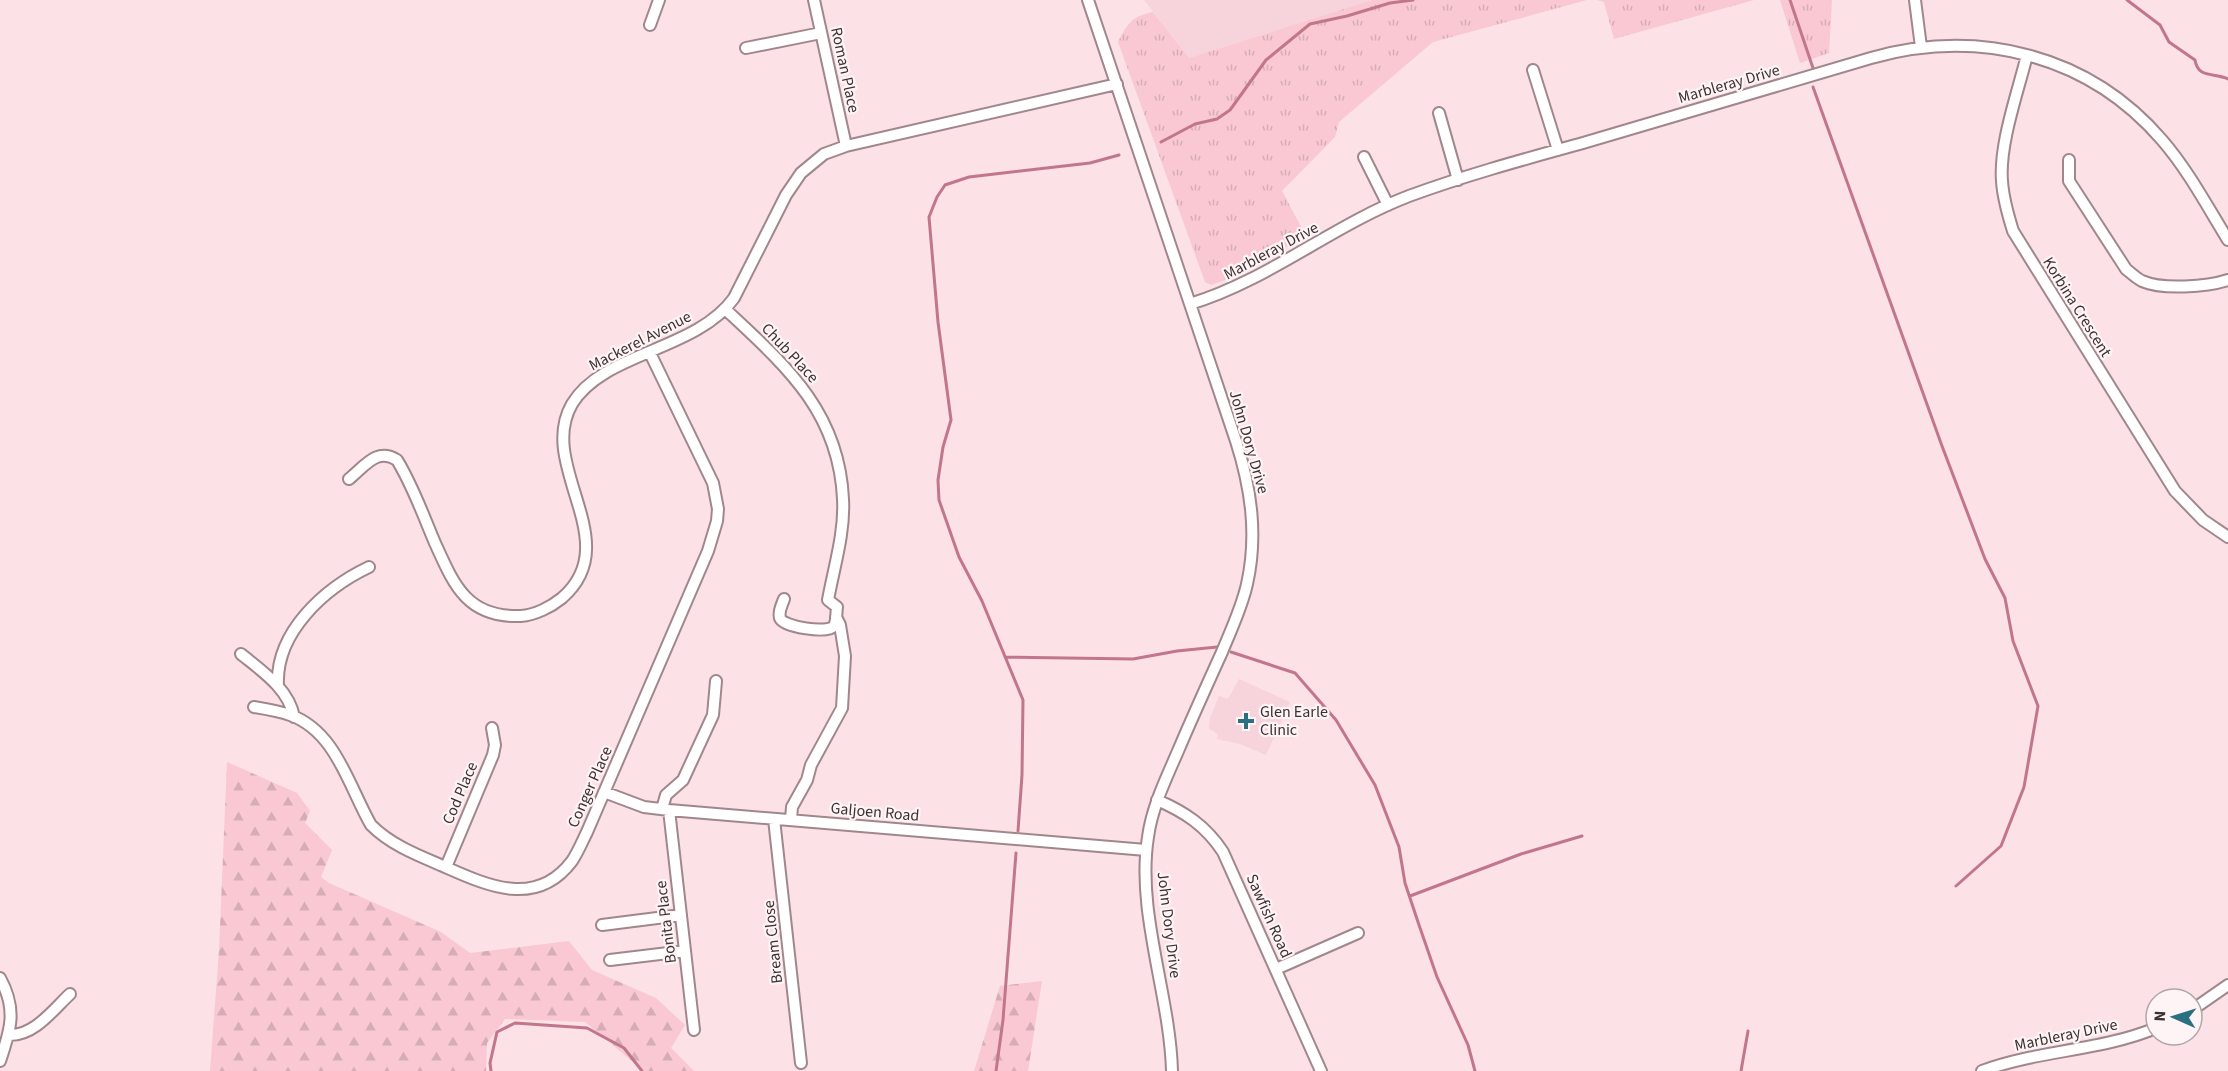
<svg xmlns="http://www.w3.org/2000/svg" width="2228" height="1071" viewBox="0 0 2228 1071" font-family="'Source Sans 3',sans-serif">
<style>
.built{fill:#f7d4dc}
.grass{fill:url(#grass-tufts)}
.forest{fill:url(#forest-firs)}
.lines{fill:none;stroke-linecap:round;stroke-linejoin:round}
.stream{stroke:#c2768a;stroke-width:3}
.minor-casing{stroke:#a0878d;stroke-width:14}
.minor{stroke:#fff;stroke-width:10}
.poi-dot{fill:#2c6f80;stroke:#fef3f5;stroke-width:2}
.labels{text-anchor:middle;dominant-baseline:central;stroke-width:4.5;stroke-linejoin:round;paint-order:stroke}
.street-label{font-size:16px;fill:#3c3234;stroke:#fef3f5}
.poi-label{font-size:16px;fill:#3c3234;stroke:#fef3f5;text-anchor:start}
</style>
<defs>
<pattern id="grass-tufts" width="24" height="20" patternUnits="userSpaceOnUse" patternTransform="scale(1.5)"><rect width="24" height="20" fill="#f9c8d3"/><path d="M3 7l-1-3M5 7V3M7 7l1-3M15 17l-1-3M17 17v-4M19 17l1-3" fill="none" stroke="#d6acb6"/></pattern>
<pattern id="forest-firs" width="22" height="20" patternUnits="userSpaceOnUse" patternTransform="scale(1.5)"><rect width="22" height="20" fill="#f9c8d3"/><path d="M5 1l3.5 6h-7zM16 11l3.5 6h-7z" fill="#d6acb6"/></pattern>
</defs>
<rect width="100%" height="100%" fill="#fce1e7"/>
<!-- built -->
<path class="built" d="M1144,0H1372L1189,58Z
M1239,679L1290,702L1266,755L1240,744L1217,739L1218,734L1209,729L1210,718L1219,696L1228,699Z"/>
<!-- grass -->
<path class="grass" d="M1372,0H1587L1433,42L1339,122L1335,137L1282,191L1306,236L1228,279L1211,285L1205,282L1118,42C1128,23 1132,16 1153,12L1189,58Z
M1597,0H1754L1614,39L1604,2Z
M1780,0H1832L1829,53L1800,63Z"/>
<!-- forest -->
<path class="forest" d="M227,762L297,793L310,811L305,823L332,850L321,877L329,883L441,932L470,953L569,941L592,970L656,998L685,1025L671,1048L694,1071H644L585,1022L505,1019L487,1043L486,1071H210L219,950Z
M1042,981L1028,1071H974L1000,986Z"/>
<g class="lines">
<!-- stream -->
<path class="stream" d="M1790,0L1813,68
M2127,0L2160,25L2169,42L2195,60C2198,79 2214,72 2228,79
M1813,87L1942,446L1985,559L2005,598L2013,641L2038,706L2024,787L2001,846L1956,886
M1161,142L1195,124L1217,119L1230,110L1266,60L1310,24L1347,16L1390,3L1413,0
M1231,652L1295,673L1336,720L1375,785L1399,847L1405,883L1419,925L1437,977L1468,1045L1475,1071
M1005,657L1133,659L1177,651L1217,647
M1018,831L1022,775L1023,700L982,601L959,557L939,500L938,480L943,447L951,420L938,322L929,217L937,197L945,185L969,177L1090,163L1119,155
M1410,896L1521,854L1582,836
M491,1071L490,1063L497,1032L515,1023L587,1028L624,1048L642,1071
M996,1071L1003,1020L1016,853
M1741,1071L1748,1031"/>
<!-- minor casing -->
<g class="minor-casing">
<path id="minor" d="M814,0L846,146
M1088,0L1236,441C1251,488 1258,535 1247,584C1242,607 1231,630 1222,652C1207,685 1192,718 1178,751C1166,779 1152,807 1148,837C1136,912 1170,995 1172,1071
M1915,0L1921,47
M650,25L659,0
M746,48L821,33
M2027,55C2018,92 1999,144 2002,181C2003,198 2008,215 2013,231L2175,491L2203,520L2228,537
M1533,70L1558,150
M1439,113L1458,180
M1364,157L1388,205
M2069,160V181L2126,269C2131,273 2136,278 2142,281C2162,290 2207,287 2228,280
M1190,304C1269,280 1333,225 1409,196C1466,175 1525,159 1583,143C1679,115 1775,87 1871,58C1978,28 2088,54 2162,140C2188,170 2207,206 2228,240
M725,309C785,365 839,411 843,499C845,532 834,567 828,600L837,607C836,613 837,621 834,626C828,634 783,627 780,618C778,611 782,605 784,599
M349,479C365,466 377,447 397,460C413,486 423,515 435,543C454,585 467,618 521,616C535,615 551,607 562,598C627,542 536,466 572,404C603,352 696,351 734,298L786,195L801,173L824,154L846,146L1117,84
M241,654C262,671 289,689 294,717
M278,686C275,632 325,588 369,567
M254,707C266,709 279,711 290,715C336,731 349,787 371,825C391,845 417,855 443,866C486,885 536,909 572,861C578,852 582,842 587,832L708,551L717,521L718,509L713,483L650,353
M604,792L644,807L669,810L1146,850
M1157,800C1185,812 1206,826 1223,852L1321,1071
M662,809L666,795L683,780L713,715L716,681
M669,810L694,1030
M774,819L801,1063
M791,820L792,807L807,780L811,765L842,708L845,656L840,625L836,617
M446,867L493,755L495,745L492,728
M602,925L681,915
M610,960L685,951
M1276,969L1358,933
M0,978C17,1009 11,1029 0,1061
M2192,1010L2228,985
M9,1035C34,1036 53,1010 70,994
M1982,1071C2038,1050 2101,1051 2156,1028"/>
</g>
<!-- minor -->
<use href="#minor" class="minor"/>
</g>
<!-- markers -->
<path class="poi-dot" d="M1243 712h6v6h6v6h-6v6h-6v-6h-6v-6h6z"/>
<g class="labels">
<!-- street labels -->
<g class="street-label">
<text transform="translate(845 70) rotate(78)">Roman Place</text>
<text transform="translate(1729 84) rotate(-16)">Marbleray Drive</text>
<text transform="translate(1271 251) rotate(-28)">Marbleray Drive</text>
<text transform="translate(2077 307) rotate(58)">Korbina Crescent</text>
<text transform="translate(640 341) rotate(-27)">Mackerel Avenue</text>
<text transform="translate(790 353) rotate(47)">Chub Place</text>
<text transform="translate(1249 442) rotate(74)">John Dory Drive</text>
<text transform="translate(590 787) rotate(-66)">Conger Place</text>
<text transform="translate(460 793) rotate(-67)">Cod Place</text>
<text transform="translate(875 812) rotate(5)">Galjoen Road</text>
<text transform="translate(1269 916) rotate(66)">Sawfish Road</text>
<text transform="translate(666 922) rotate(-97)">Bonita Place</text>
<text transform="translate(1169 925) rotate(83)">John Dory Drive</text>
<text transform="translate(773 942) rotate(-96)">Bream Close</text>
<text transform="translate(2066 1035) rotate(-12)">Marbleray Drive</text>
</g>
<!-- poi labels -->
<g class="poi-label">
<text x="1260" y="712">Glen Earle<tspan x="1260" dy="18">Clinic</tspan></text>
</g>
</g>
<!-- north arrow -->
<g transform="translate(2174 1017) rotate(273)"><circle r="28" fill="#fef3f5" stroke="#b0a6a8" stroke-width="1.5"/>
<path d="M0-4.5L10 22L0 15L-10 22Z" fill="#2c6f80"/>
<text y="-9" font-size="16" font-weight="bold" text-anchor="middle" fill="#3c3234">N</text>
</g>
</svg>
